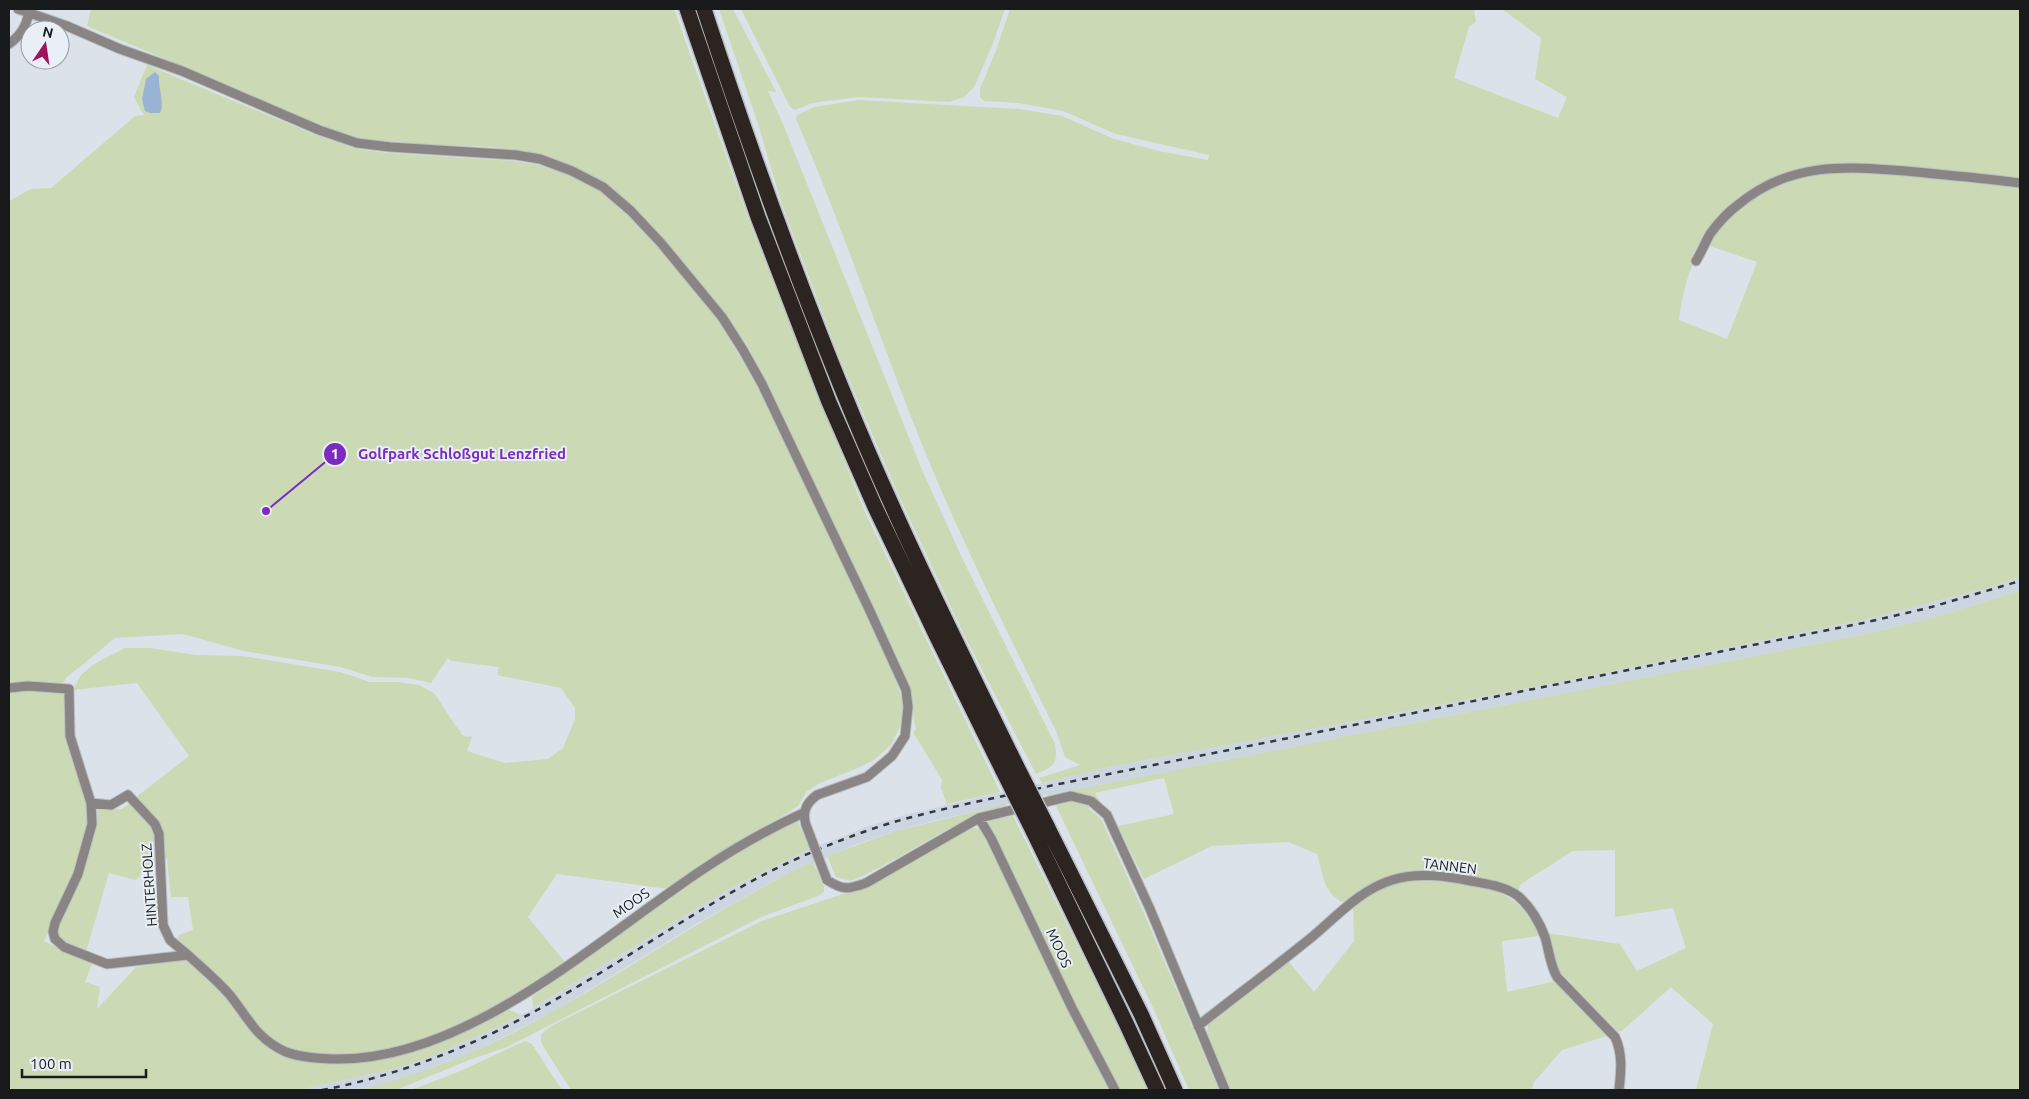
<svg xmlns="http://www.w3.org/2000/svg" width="2029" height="1099" viewBox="0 0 2029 1099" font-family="Ubuntu,sans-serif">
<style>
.built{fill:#ccd6e3}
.green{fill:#cbdab4}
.water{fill:#99b3d5}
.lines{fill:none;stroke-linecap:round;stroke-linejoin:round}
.street-casing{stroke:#b9bec4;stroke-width:11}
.highway-casing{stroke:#b9bec4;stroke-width:18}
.street{stroke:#898584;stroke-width:9}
.highway{stroke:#2b2421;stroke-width:15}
.rail{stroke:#35383a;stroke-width:2.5;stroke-dasharray:6 6;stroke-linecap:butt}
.street-bridge-casing{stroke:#b9bec4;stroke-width:11;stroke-linecap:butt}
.highway-bridge-casing{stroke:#b9bec4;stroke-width:18;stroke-linecap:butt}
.street-bridge{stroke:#898584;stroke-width:9}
.highway-bridge{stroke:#2b2421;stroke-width:15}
.labels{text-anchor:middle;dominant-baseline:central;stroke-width:4;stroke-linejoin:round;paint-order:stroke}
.street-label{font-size:14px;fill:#181a1c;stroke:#e9eff6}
.leader{fill:none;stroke:#7b2cbf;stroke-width:2}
.callout-dot{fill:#7b2cbf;stroke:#e9eff6;stroke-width:2}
.mark-label{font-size:15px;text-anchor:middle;font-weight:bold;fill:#fff}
.callout-label{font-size:15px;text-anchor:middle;font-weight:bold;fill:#7b2cbf;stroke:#e9eff6;stroke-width:4;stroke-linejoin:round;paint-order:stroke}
</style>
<rect width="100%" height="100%" fill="#dce2e9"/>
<!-- built -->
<path class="built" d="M2020,577V591L1932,618L1866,634L1057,793L937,820L896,831L855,845L773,881L698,923L556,1010L469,1054L402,1079L360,1090H299L398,1068L493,1029L527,1012L729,889L810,849L869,826L908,814L1115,766L1539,686L1863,620L1991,587Z"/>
<!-- green -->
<path class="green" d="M91,9H674L750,223L864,510L1000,792L947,804L941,788L942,780L913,732L916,729C912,717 913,705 911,692C908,681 903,671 899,661L767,382L747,345L725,314L664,239L635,208L606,184L574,166L541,154L491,147L390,143L358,138L321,125L87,26Z
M719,9H733L776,92L768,91L783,124L922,470L964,562L1055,744C1058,764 1054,767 1036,774L963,633L898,494L837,352L782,205L758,124Z
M741,9H1005L992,46L974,87L964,97L949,102L859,97L812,103L795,110L790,107Z
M1010,9H1474L1476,22L1469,27L1454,78L1558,118L1567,97L1535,79L1541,38L1502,9H2020V180C1979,176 1937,172 1895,169C1871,166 1844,162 1820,165C1794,169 1758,180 1739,197C1703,227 1684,275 1679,320L1727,339L1757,262L1707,245L1730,214L1754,194L1800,175L1852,170L2020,186V577L1991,587L1863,620L1539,686L1115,766L1042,783L1039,778L1080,765L1065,757L1056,731C1013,643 968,555 930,464C883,350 845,232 796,119L797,115L814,107L859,100L1019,109L1062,116L1114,139L1159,151L1208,160L1209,155L1116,134L1063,111L1018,103L984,101L980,97V89L997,48Z
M147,65L316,135L356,149L388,153L515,161L539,165L570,176L601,191L629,214L657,245L718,320L758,387L889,663L900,692L903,707L900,727L891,745L874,760L858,768L820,783L806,792L798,806L668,889L557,874L528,917L565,962L554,971L491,1010L425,1042L362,1058L331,1057L287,1049L264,1035L190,952L177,939L179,935L193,930L188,897H171L167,859L164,858L162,833L135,798L189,756L137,683L73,690L81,675L94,664L125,648H150L196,655L243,656L340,672L370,682H398L419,685L435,694L455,725L461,732V734L467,737L469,736L472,737L467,751L505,763L548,759L563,748L575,719V708L561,688L497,675L499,667L451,661L448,658L431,683L409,678L372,677L341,667L244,651L183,634L115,638L66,678L58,691L67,696V736L87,803L88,825L75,872L44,941L92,964L85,982L100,987L97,1009L136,967L186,960C199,971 213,982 225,996C237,1009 246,1029 260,1040C339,1095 432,1044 507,1009L521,1015L493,1029L430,1057L398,1068L299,1090H9V691L47,683L9,685V201L31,189L51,188L135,116L144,115L134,97Z
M2020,591V1090H1696L1713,1024L1671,987L1622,1031L1618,1032L1558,970L1547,933L1620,944L1637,971L1686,948L1673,908L1615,917V850L1573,851L1521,884L1518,891L1413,872L1347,903C1324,898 1323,874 1317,854L1288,842L1212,846L1144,879L1118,826L1174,814L1164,778L1095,793L1100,801L1088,808L1101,819L1143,911L1219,1090H1189L1155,1012L1056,806L1047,795L1866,634L1932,618Z
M131,802L152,827L156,835V857L136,880L109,873L86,952C73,948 60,946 57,931L94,810L122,809Z
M1005,804L1007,806C950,820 904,859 851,881L836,877L827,856L896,831Z
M1013,816L1117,1024L1147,1090H1119L1074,1006L988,826V820Z
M794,821H797L799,824L810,849L729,889L533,1008L532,997L711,870L782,825Z
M971,827L982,830L988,839L1112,1090H571L543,1046L541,1041V1034L553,1025L762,921L867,886Z
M813,862L824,886V892L818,896L761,917L507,1047L472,1059L396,1090H360C409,1077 456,1061 502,1038C609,986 704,912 813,862Z
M1414,879C1454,880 1505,882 1531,918C1535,923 1536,930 1539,936L1502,941L1507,992L1556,981L1610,1035L1562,1050L1534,1082L1532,1090H1231L1207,1034L1208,1024L1253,986L1288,961L1314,992L1354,941L1353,904L1394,882Z
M525,1041L532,1044L562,1090H411L458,1072Z"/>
<!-- water -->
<path class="water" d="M155,72L159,76C158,87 165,104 160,113H150L145,111L142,99L146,79Z"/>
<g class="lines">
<!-- street casing -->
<g class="street-casing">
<path id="street" d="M18,9L67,26L120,49L182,71L319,130L357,143L390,147L516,155L540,159L572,171L603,187L631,211L661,243L722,317L743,350L762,384L869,609L906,690L908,707L905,736L892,756L867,777L817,795C806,803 802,812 806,825
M9,44C21,35 26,27 29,12
M1696,261C1701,253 1705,243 1710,234C1718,223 1728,212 1739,204C1790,162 1845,166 1906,171C1944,175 1982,178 2020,183
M9,688L28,686L69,689L70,736L91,803L92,824L78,874L55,923L53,932L55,939L64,947L107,964L188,955C202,968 217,980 229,994C248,1017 256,1039 286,1052C303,1058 321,1059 339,1059C471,1059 601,936 708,866C738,846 771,828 803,813
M91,803L111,805L128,795L155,824L159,834L163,925L170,940L188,955
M979,818L991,838L1072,1008L1115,1090
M827,880C844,891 848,889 866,883L979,818L1071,796L1091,801L1107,815L1150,909L1225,1090
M1198,1026C1236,996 1275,967 1312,937C1337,916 1360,890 1392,880C1417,872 1446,876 1471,881C1486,884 1505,886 1518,896C1530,906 1540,923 1545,937C1549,950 1550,965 1557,977L1615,1037C1623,1054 1621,1072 1619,1090"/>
</g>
<!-- highway casing -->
<g class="highway-casing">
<path id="highway" d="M687,9L758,217L829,402L875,507L937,637L1003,771
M704,9C746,137 791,264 842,389C894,518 956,642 1017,767
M1047,826L1141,1014L1175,1090
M1033,831L1126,1023L1157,1090"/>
</g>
<!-- street -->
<use href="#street" class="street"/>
<!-- highway -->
<use href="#highway" class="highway"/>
<!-- rail -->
<path class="rail" d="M322,1090C381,1079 438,1059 493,1033C588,987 673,922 767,873C807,853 851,835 894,822C946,807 1001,797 1054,785L1863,623L1928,608L2020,581"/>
<!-- street-bridge casing -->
<g class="street-bridge-casing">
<path id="street-bridge" d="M806,825L827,880"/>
</g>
<!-- highway-bridge casing -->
<g class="highway-bridge-casing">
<path id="highway-bridge" d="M1017,767L1047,826
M1003,771L1033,831"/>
</g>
<!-- street-bridge -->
<use href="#street-bridge" class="street-bridge"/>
<!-- highway-bridge -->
<use href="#highway-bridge" class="highway-bridge"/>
</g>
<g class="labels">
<!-- street labels -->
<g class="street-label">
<text transform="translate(1450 866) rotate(7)">TANNEN</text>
<text transform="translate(149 885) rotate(-94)">HINTERHOLZ</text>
<text transform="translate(631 903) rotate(-35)">MOOS</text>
<text transform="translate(1059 948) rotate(65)">MOOS</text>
</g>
</g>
<!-- callouts -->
<path class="leader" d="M266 511L335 454"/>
<g class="callout-dot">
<circle cx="266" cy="511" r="5"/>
<circle cx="335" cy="454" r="12"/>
</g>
<g class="mark-label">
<text x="335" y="459">1</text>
</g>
<g class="callout-label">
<text x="462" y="459">Golfpark Schloßgut Lenzfried</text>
</g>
<!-- border -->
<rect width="2029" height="1099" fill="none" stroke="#181a1c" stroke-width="20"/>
<!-- north arrow -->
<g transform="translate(45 45) rotate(13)"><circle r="24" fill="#e9eff6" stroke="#959a9f"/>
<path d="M0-4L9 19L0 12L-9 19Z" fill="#9f135e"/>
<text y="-8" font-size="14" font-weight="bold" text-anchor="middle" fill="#181a1c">N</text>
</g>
<!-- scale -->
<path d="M22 1069v8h124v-8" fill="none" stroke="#181a1c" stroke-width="2.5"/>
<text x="30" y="1069" font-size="15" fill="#181a1c" stroke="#e9eff6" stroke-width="4" paint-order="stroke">100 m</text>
</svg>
